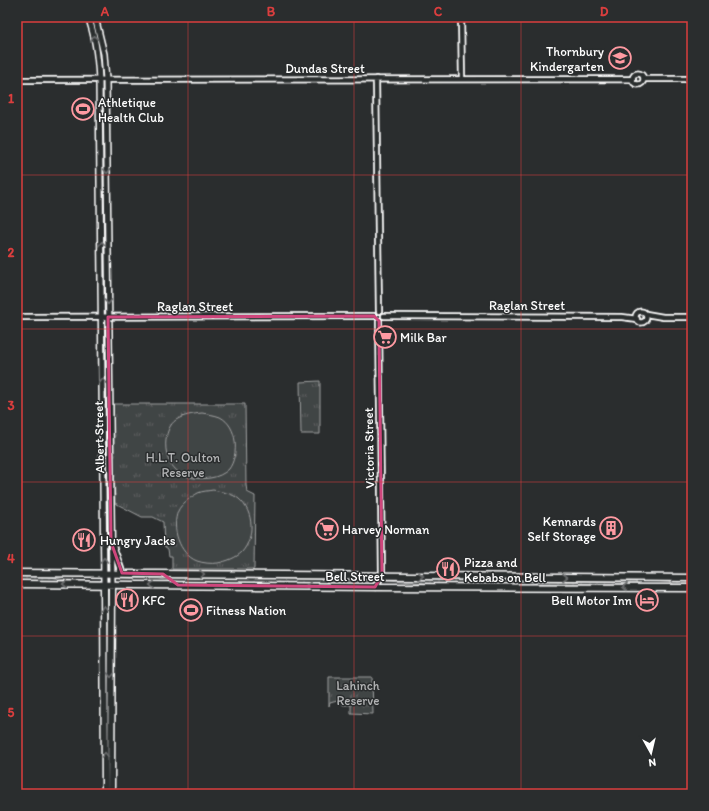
<svg xmlns="http://www.w3.org/2000/svg" width="709" height="811" viewBox="0 0 709 811" font-family="Itim,sans-serif">
<style>
.grass{fill:url(#grass-dots);stroke:#a0a2a2}
.park{fill:url(#park-tufts);stroke:#a0a2a2}
.pitch{fill:#414445;stroke:#a0a2a2}
.lines{fill:none;stroke-linecap:round;stroke-linejoin:round}
.secondary-casing{stroke:#fff;stroke-width:8}
.primary-casing{stroke:#fff;stroke-width:8}
.highway-casing{stroke:#fff;stroke-width:9}
.secondary{stroke:#2a2d2e;stroke-width:4.5}
.primary{stroke:#2a2d2e;stroke-width:5}
.highway{stroke:#2a2d2e;stroke-width:6}
.oneway{stroke:#6a6c6d}
.marked{fill:none;stroke:#ce467c;stroke-width:3;stroke-linejoin:round}
.grid{fill:none;stroke:#da3e3e;stroke-width:1;stroke-opacity:0.55}
.labels{text-anchor:middle;dominant-baseline:central;stroke-width:3;stroke-linejoin:round;paint-order:stroke}
.poi-label{font-size:13px;fill:#fff;stroke:#2a2d2e;text-anchor:start}
.street-label{font-size:13px;fill:#fff;stroke:#2a2d2e}
.park-label{font-size:13px;fill:#b3b4b5;stroke:#2a2d2e}
.neatline{fill:none;stroke:#da3e3e;stroke-width:1.5}
.grid-label{font-size:13px;text-anchor:middle;font-weight:bold;fill:#da3e3e}
</style>
<defs>
<pattern id="grass-dots" width="8" height="8" patternUnits="userSpaceOnUse"><rect width="8" height="8" fill="#414445"/><path d="M2 2h.1M6 6h.1" fill="none" stroke="#5e6061" stroke-width="1.8" stroke-linecap="round"/></pattern>
<pattern id="park-tufts" width="24" height="20" patternUnits="userSpaceOnUse"><rect width="24" height="20" fill="#414445"/><path d="M3 7l-1-3M5 7V3M7 7l1-3M15 17l-1-3M17 17v-4M19 17l1-3" fill="none" stroke="#5e6061"/></pattern>
</defs>
<rect width="100%" height="100%" fill="#2a2d2e"/>
<filter id="ink" filterUnits="userSpaceOnUse"><feTurbulence type="fractalNoise" baseFrequency=".025" numOctaves="2"/><feDisplacementMap in="SourceGraphic" scale="8" xChannelSelector="R" yChannelSelector="G"/><feConvolveMatrix kernelMatrix="1 2 1 2 8 2 1 2 1" color-interpolation-filters="sRGB"/></filter>
<g filter="url(#ink)">
<!-- grass -->
<path class="grass" d="M17,576L51,577L65,580L99,581H23L17,580Z
M120,576L367,580L371,582L367,584L183,582L159,579L120,578L119,577Z
M390,579L487,581L488,582L451,585L388,580Z
M499,580L635,582L637,583L636,584L538,583L527,581H497Z
M650,581H692V585H675L669,582Z"/>
<!-- park -->
<path class="park" d="M320,381V434H301L300,382Z
M113,404H245L246,485L247,492L255,496L254,569H172V556H169L168,549L164,546L163,522L153,517H142L115,503Z
M329,677H372L373,714L351,713V705H343L340,702L337,701L330,703L329,706Z"/>
<!-- pitch -->
<path class="pitch" d="M202,413C208,414 215,415 220,417C238,426 239,455 229,469C224,474 217,477 210,478C183,482 163,467 166,439C167,432 170,424 176,420C184,415 193,414 202,413Z
M213,490C221,492 232,493 239,499C254,512 255,537 242,552C236,558 227,561 218,563C211,564 203,563 197,561C179,554 171,528 178,511C181,504 191,497 198,493C202,491 208,491 213,490Z"/>
<g class="lines">
<!-- secondary casing -->
<g class="secondary-casing">
<path id="secondary" d="M461,17L462,79
M632.5 79a5.5 5.5 0 1 1 11 0a5.5 5.5 0 1 1-11 0Z
M376,79L379,311
M644,79H692
M17,80L633,79
M635.5 317a5.5 5.5 0 1 1 11 0a5.5 5.5 0 1 1-11 0Z
M646,314L663,317H692
M384,316L622,317L637,319
M17,317L374,316
M375,587L382,575L379,321"/>
</g>
<!-- primary casing -->
<g class="primary-casing">
<path id="primary" d="M88,17C96,37 98,58 99,80L104,584
M95,17L104,54L106,80L112,584"/>
</g>
<!-- highway casing -->
<g class="highway-casing">
<path id="highway" d="M111,542L122,573
M17,573L692,578
M17,584L375,587L692,588
M104,584L105,794
M111,794L112,584"/>
</g>
<!-- secondary -->
<use href="#secondary" class="secondary"/>
<!-- primary -->
<use href="#primary" class="primary"/>
<!-- highway -->
<use href="#highway" class="highway"/>
</g>
<!-- one-way arrows -->
<defs><path id="oneway-chevron" d="M-2-3.5L2.5 0L-2 3.5" fill="none" stroke-width="1.6" stroke-linecap="round" stroke-linejoin="round"/></defs>
<g class="oneway">
<use href="#oneway-chevron" transform="translate(94 38) rotate(-101)"/>
<use href="#oneway-chevron" transform="translate(107 171) rotate(89)"/>
<use href="#oneway-chevron" transform="translate(102 244) rotate(-91)"/>
<use href="#oneway-chevron" transform="translate(108 302) rotate(89)"/>
<use href="#oneway-chevron" transform="translate(103 381) rotate(-91)"/>
<use href="#oneway-chevron" transform="translate(104 560) rotate(-89)"/>
<use href="#oneway-chevron" transform="translate(202 574) rotate(1)"/>
<use href="#oneway-chevron" transform="translate(421 576)"/>
<use href="#oneway-chevron" transform="translate(565 577)"/>
<use href="#oneway-chevron" transform="translate(65 584) rotate(-180)"/>
<use href="#oneway-chevron" transform="translate(152 585) rotate(-179)"/>
<use href="#oneway-chevron" transform="translate(308 586) rotate(-179)"/>
<use href="#oneway-chevron" transform="translate(625 587) rotate(-180)"/>
<use href="#oneway-chevron" transform="translate(104 608) rotate(-90)"/>
<use href="#oneway-chevron" transform="translate(111 675) rotate(90)"/>
<use href="#oneway-chevron" transform="translate(105 755) rotate(-90)"/>
</g>
</g>
<!-- marked area -->
<path class="marked" d="M374,316L379,321V330L382,575L375,587L178,585L163,574L122,573L111,542L108,317Z"/>
<!-- grid -->
<path class="grid" d="M188,17V794M354,17V794M521,17V794M17,175H692M17,329H692M17,482H692M17,636H692"/>
<!-- icons -->
<defs>
<g id="school-ring" transform="scale(1.15)"><circle r="9.5" fill="#2a2d2e" stroke="#ff9aa2" stroke-width="1.5"/><path d="M0-5L7-2L0 1L-7-2ZM-4 1L0 2.5L4 1V4Q0 6-4 4Z" fill="#ff9aa2"/></g>
<g id="stadium-ring" transform="scale(1.15)"><circle r="9.5" fill="#2a2d2e" stroke="#ff9aa2" stroke-width="1.5"/><path d="M0-5a6.5 5 0 1 0 0 10a6.5 5 0 1 0 0-10ZM-3.5-1.8h7v3.6h-7Z" fill="#ff9aa2"/></g>
<g id="supermarket-ring" transform="scale(1.15)"><circle r="9.5" fill="#2a2d2e" stroke="#ff9aa2" stroke-width="1.5"/><path d="M-6-5.5h2.5l.6 2H6L4.5 2H-2.5L-4.4-4H-6ZM-1.5 3.2a1.3 1.3 0 1 0 .1 0ZM3 3.2a1.3 1.3 0 1 0 .1 0Z" fill="#ff9aa2"/></g>
<g id="building-ring" transform="scale(1.15)"><circle r="9.5" fill="#2a2d2e" stroke="#ff9aa2" stroke-width="1.5"/><path d="M-4-6H4V6H1V3H-1V6H-4ZM-2.5-4.3h1.7v1.8h-1.7ZM.8-4.3h1.7v1.8H.8ZM-2.5-1h1.7V.8h-1.7ZM.8-1h1.7V.8H.8Z" fill="#ff9aa2"/></g>
<g id="restaurant-ring" transform="scale(1.15)"><circle r="9.5" fill="#2a2d2e" stroke="#ff9aa2" stroke-width="1.5"/><path d="M-5-6h1v4h1v-4h1v4h1v-4h1v5L-1.5 .5V6h-2V.5L-5-1ZM5-6V6H3V1.5H1.5Q1.5-4 5-6Z" fill="#ff9aa2"/></g>
<g id="hotel-ring" transform="scale(1.15)"><circle r="9.5" fill="#2a2d2e" stroke="#ff9aa2" stroke-width="1.5"/><path d="M-6-4.5h1.5V1H6V5H4.5V3h-9V5H-6ZM-4 0a1.8 1.8 0 1 1 3.6 0ZM.5 0V-2.5h3Q6-2.5 6 0Z" fill="#ff9aa2"/></g>
</defs>
<g fill-rule="evenodd">
<use href="#school-ring" x="620" y="58"/>
<use href="#stadium-ring" x="83" y="109"/>
<use href="#supermarket-ring" x="385" y="337"/>
<use href="#building-ring" x="611" y="528"/>
<use href="#supermarket-ring" x="327" y="529"/>
<use href="#restaurant-ring" x="84" y="540"/>
<use href="#restaurant-ring" x="448" y="569"/>
<use href="#restaurant-ring" x="127" y="600"/>
<use href="#hotel-ring" x="647" y="600"/>
<use href="#stadium-ring" x="191" y="610"/>
</g>
<g class="labels">
<!-- poi labels -->
<g class="poi-label">
<text x="604" y="51" text-anchor="end">Thornbury<tspan x="604" dy="15">Kindergarten</tspan></text>
<text x="98" y="102">Athletique<tspan x="98" dy="15">Health Club</tspan></text>
<text x="400" y="337">Milk Bar</text>
<text x="596" y="521" text-anchor="end">Kennards<tspan x="596" dy="15">Self Storage</tspan></text>
<text x="342" y="529">Harvey Norman</text>
<text x="100" y="540">Hungry Jacks</text>
<text x="464" y="562">Pizza and<tspan x="464" dy="15">Kebabs on Bell</tspan></text>
<text x="142" y="600">KFC</text>
<text x="632" y="600" text-anchor="end">Bell Motor Inn</text>
<text x="206" y="610">Fitness Nation</text>
</g>
<!-- street labels -->
<g class="street-label">
<text x="325" y="68">Dundas Street</text>
<text x="527" y="305">Raglan Street</text>
<text x="195" y="306">Raglan Street</text>
<text transform="translate(99 437) rotate(-91)">Albert Street</text>
<text transform="translate(369 448) rotate(-91)">Victoria Street</text>
<text x="355" y="576">Bell Street</text>
</g>
<!-- park labels -->
<g class="park-label">
<text x="183" y="457">H.L.T. Oulton<tspan x="183" dy="15">Reserve</tspan></text>
<text x="358" y="685">Lahinch<tspan x="358" dy="15">Reserve</tspan></text>
</g>
</g>
<!-- margin -->
<rect width="709" height="811" fill="none" stroke="#2a2d2e" stroke-width="44"/>
<!-- north arrow -->
<g transform="translate(651 753) rotate(172)" stroke="#2a2d2e" stroke-width="3" paint-order="stroke">
<path d="M0-3L7 15L0 10L-7 15Z" fill="#ffffff"/>
<text y="-6" font-size="11" font-weight="bold" text-anchor="middle" fill="#ffffff">N</text>
</g>
<rect x="22" y="22" width="665" height="767" class="neatline"/>
<g class="grid-label">
<text x="105" y="16">A</text>
<text x="271" y="16">B</text>
<text x="438" y="16">C</text>
<text x="604" y="16">D</text>
<text x="11" y="103">1</text>
<text x="11" y="257">2</text>
<text x="11" y="410">3</text>
<text x="11" y="563">4</text>
<text x="11" y="717">5</text>
</g>
</svg>
